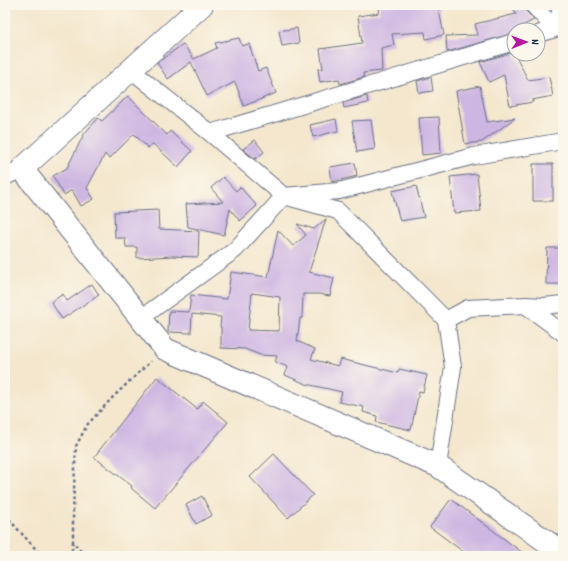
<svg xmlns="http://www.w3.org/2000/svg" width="568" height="561" viewBox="0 0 568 561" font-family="Dekko,sans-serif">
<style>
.building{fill:#ceb6e2;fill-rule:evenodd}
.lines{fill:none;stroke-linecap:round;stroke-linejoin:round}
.street-casing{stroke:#676f85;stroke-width:18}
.secondary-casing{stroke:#676f85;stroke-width:24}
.path{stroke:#676f85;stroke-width:2.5;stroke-dasharray:3 3;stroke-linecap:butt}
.street{stroke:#fff;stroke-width:16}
.secondary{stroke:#fff;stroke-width:22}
</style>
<rect width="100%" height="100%" fill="#fbf7ec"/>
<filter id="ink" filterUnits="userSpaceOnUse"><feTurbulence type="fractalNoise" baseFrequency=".025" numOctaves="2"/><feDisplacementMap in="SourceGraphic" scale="8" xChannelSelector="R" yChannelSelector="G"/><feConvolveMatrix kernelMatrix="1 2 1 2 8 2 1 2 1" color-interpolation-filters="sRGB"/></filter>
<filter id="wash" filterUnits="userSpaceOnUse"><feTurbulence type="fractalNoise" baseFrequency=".012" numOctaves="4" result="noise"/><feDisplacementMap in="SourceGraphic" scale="16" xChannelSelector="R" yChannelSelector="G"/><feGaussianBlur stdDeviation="0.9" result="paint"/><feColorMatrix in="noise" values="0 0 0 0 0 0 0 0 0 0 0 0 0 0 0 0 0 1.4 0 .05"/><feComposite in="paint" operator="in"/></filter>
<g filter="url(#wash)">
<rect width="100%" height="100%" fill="#f4e7ce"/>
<g id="blocks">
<!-- building -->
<path class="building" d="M380,5H438L444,35L426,39L425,32L392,34L394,45L381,48L382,71L363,73L364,77L340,84L339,79L320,82L318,69H323L320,49L362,43L358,16L379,13Z
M512,5H524L526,11L534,20L514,30V33L447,52L446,36L478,35L475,24L516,14Z
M297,28L299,43L282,46L279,31Z
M239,38L242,46L249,44L258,71L266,68L276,93L244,106L235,82L207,96L191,62L168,79L157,63L183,44L194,59L217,48L215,43Z
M514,52L528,80L549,77L553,96L532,100L533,102L510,106L504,75L489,82L480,62Z
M431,77L433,91L419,93L417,81Z
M480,86L487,122L515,118L482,142L465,144L456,91Z
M128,96L167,135L170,131L192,151L178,167L153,144L148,148L134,134L109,159L105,154L87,188L94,199L81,206L72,190L64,195L53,176L67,168L84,134L98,118L102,121Z
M367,96L368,103L344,108L343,103Z
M439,117L441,153L422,155L419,118Z
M336,119L338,131L313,137L310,125Z
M371,120L375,149L357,152L352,121Z
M255,140L264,152L255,159L243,149Z
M355,163L357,176L332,182L330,167Z
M533,164H553V201H533Z
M477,174L481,211L454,213L450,177Z
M223,177L236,191L240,187L257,206L240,221L230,209L224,235L188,227L186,204L223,202L211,188Z
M416,186L424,217L400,221L392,191Z
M158,210L159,229L199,231L198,257L172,256L137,258V247H126L125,238H115L114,212Z
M326,219L309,272L334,278L330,296L319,294H303L302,318H300L297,341L315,349L311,359L338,366L340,359L398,373L399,369L427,375L423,392L419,391L411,430L376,422L377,416L363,412L364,407L339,402L342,392L306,384L285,375L288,367L275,362L277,356L260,355L245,349L221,348V327H220L221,317L192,314L191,333L168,332L169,311L189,312L191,295L227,299L231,272L268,277L278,230L293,246L306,235L297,224L314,229ZM252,293L280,297L279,331L248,330Z
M547,248H561V284H546Z
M92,284L99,295L62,319L51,302L63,294L67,301Z
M157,377L197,409L203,401L228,422L155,508L131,488L132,486L94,457Z
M274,454L313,495L288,518L250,477Z
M202,496L212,515L196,524L186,505Z
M451,499L527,556H469L430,527Z"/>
</g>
</g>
<g filter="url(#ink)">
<use href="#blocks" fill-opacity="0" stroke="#676f85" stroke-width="1"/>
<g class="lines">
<!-- street casing -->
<g class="street-casing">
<path id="street" d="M533,5L555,29
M538,34L555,29L562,5
M131,70L210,133L284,196L338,211L446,320L453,367L438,466
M210,133L514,42
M5,177L22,169
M525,305L563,333
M141,318L235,250L284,196L339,191L474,156L563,141
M446,320L468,308L525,305L544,306L563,304"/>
</g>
<!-- secondary casing -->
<g class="secondary-casing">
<path id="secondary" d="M202,5L22,169L165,349L438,466L563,553"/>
</g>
<!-- path -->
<path class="path" d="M5,515L42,556
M71,556L73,542
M85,556L73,542V510L76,446L87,425L113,397L151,361"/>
<!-- street -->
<use href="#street" class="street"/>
<!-- secondary -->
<use href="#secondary" class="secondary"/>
</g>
</g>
<!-- margin -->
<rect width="568" height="561" fill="none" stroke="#fbf7ec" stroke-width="20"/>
<!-- north arrow -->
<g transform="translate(526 42) rotate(89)"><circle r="19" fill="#fbf7ec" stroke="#a1a7b3"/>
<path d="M0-3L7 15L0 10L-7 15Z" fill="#b5179e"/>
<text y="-6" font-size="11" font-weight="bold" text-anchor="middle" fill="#1b2f5e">N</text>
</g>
</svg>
